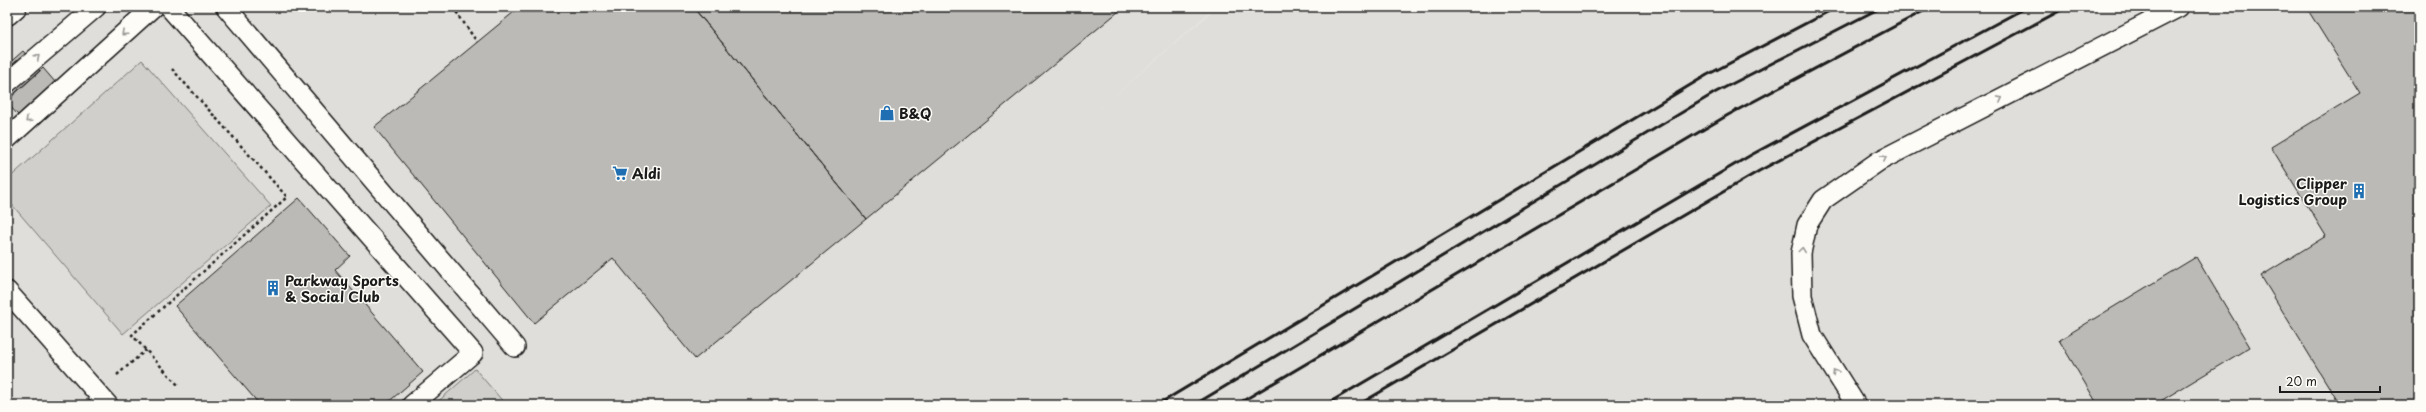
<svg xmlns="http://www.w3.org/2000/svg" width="2426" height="412" viewBox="0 0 2426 412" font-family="'Playpen Sans',sans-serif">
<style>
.built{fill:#e0deda}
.green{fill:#d0cfcc;stroke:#767674}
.building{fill:#bbbab6;stroke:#1c1c1c}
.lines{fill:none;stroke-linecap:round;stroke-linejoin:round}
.service-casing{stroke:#1c1c1c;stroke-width:22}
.minor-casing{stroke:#1c1c1c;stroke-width:25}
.path{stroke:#1c1c1c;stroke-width:2.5;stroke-dasharray:3 3;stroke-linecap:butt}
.service{stroke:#fdfcf7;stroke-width:19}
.minor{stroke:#fdfcf7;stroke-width:22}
.rail{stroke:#1c1c1c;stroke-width:3}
.oneway{stroke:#989794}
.labels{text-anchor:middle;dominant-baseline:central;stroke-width:3;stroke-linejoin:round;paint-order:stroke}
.poi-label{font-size:14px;font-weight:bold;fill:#1c1c1c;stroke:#fdfcf7;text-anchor:start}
</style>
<rect width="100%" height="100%" fill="#f0eeea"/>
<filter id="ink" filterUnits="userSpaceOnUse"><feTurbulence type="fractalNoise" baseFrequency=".025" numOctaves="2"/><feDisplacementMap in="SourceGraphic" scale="8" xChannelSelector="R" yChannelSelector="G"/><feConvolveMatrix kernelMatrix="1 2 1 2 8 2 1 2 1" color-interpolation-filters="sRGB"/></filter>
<g filter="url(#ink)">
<!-- built -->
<path class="built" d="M7,7H1216L1100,108L1217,7H2419V405H7Z"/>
<!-- green -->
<path class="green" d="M142,60L271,206L123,334L7,199V180Z
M475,369L506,405H434Z"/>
<!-- building -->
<path class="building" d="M520,7H693L866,219L695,359L613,258L534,323L374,127Z
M693,7H1124L866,219Z
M2306,7H2419V405H2340L2261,276L2326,236L2271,147L2360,93Z
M23,51L40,71L10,98L7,95V65Z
M43,68L55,82L18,115L7,103V100Z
M299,198L350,256L335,270L423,372L385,405H260L175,306Z
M2196,257L2250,347L2154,405H2098L2059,340Z"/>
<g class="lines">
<!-- service casing -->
<g class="service-casing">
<path id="service" d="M169,7L473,353L412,405
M226,7L515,347
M7,83L96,7
M7,139L153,7
M7,291L108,405
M1856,405L1812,335L1802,296L1801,253L1807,225L1823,200L1879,161L2179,7"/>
</g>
<!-- minor casing -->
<g class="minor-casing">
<path id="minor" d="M7,14L15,7"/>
</g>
<!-- path -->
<path class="path" d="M453,7L477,42
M172,69L287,197L132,335L178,385
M117,375L146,350"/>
<!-- service -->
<use href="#service" class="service"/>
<!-- minor -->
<use href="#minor" class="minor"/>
<!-- rail -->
<path class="rail" d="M1157,405L1707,75L1837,7
M1194,405L1716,92L1882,7
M1236,405L1728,115L1931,7
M1325,405L1751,155L2027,7
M1358,405L1759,171L2067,7"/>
</g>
<!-- one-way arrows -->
<defs><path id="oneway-chevron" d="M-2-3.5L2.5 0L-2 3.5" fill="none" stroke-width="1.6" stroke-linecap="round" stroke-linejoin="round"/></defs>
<g class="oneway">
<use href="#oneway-chevron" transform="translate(124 33) rotate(138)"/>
<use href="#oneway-chevron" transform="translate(37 57) rotate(-40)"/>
<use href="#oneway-chevron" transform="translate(2000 99) rotate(-27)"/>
<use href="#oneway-chevron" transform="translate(28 120) rotate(138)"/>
<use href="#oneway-chevron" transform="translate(1884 158) rotate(-28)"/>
<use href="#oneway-chevron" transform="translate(1802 250) rotate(-82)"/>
<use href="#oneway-chevron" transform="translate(1835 372) rotate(-123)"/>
</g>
</g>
<!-- icons -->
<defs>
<g id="shop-bare" transform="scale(1.2)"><path d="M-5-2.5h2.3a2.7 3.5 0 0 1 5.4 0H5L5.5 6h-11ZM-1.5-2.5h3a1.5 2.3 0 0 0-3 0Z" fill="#1f6fb2" stroke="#fdfcf7" stroke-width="2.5" paint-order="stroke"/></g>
<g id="supermarket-bare" transform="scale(1.2)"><path d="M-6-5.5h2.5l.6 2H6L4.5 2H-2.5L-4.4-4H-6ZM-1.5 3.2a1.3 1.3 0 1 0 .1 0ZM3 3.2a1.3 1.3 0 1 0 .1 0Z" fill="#1f6fb2" stroke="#fdfcf7" stroke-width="2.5" paint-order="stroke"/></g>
<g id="building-bare" transform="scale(1.2)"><path d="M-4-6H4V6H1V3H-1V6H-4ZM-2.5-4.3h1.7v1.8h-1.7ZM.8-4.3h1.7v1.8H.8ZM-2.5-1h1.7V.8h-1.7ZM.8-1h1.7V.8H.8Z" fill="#1f6fb2" stroke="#fdfcf7" stroke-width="2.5" paint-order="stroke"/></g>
</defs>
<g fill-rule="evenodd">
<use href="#shop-bare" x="887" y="113"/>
<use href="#supermarket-bare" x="620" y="173"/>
<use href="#building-bare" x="2359" y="191"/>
<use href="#building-bare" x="273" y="288"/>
</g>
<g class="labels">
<!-- poi labels -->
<g class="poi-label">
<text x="899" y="113">B&amp;Q</text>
<text x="632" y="173">Aldi</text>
<text x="2347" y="183" text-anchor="end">Clipper<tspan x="2347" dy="16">Logistics Group</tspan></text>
<text x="285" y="280">Parkway Sports<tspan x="285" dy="16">&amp; Social Club</tspan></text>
</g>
</g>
<!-- margin -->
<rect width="2426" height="412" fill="none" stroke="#fdfcf7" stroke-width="24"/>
<rect x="12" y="12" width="2402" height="388" fill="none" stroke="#1c1c1c" stroke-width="1.5" filter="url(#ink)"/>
<!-- scale -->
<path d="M2280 386v6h100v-6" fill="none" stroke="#1c1c1c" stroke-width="2"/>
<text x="2286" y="386" font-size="12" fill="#1c1c1c" stroke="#fdfcf7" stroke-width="3" paint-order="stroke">20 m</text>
</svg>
